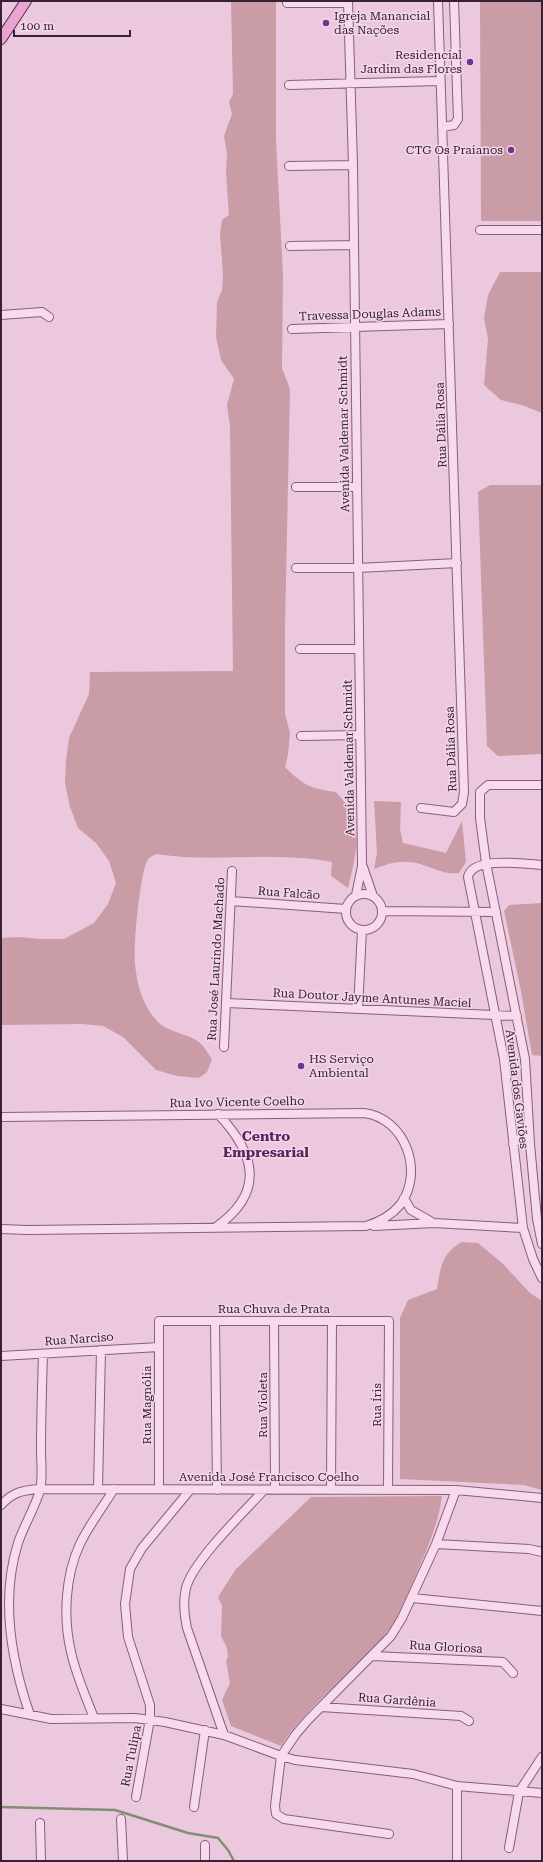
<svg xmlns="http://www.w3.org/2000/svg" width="543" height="1862" viewBox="0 0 543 1862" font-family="'Roboto Serif',serif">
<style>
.green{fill:#c99ca6}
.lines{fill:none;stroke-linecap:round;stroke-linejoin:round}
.stream{stroke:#818e70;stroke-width:2.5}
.minor-casing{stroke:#865e7e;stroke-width:10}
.major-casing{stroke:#543250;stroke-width:12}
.minor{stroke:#f7dbec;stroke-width:8}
.major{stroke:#eba3d2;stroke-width:10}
.poi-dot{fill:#703391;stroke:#f3d7e9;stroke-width:1.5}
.labels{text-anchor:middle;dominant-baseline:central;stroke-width:3;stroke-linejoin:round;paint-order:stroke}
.poi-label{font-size:12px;fill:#372134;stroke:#f3d7e9;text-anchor:start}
.street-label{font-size:12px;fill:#372134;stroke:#f3d7e9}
.quarter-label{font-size:14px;font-weight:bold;fill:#592361;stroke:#f3d7e9}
</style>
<rect width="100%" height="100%" fill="#ebc8de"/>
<!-- green -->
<path class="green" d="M231,1H276V141L283,274L282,368L290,389L285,627V714L290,733L288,755L285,767C303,785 311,789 336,792C340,797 346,803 349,809C363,834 354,862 348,888L331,876L332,862C274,851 214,863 156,854C154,855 150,857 148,859C140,872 133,947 135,964C137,985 143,1007 158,1022C168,1032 191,1035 199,1042C204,1046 208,1054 212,1059L207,1072L199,1078L177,1076L156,1070L123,1037L103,1026L82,1024L1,1025V938L19,937L41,939H64L94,923L108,904L116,883L109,861L96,843L78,828L70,807L65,783L66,761L69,738L89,694L90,672L233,671L230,427L227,405L234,379L221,360L216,337L217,302L222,290L223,276L220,234L222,220L229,215L226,172L227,154L224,136L232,114L229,102L233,94Z
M480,1H542V221H481Z
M500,272H542V413L522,405L501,400L484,385L488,339L484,318L488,295Z
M490,485H542V754L498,756L487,746L478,492Z
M374,801L401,802L400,829L403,843L446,853L462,821L466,862L459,873C445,875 434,868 420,864C404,859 389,863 374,869L377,853Z
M542,903V1056L532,1055L521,991L504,911L509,905Z
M462,1242L478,1243L502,1263L530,1293L542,1301V1490L524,1485L400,1479V1318L408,1300L437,1289C440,1269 442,1252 462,1242Z
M442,1496C438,1526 426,1552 414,1579C405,1600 396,1623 381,1640C349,1677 307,1705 281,1746L231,1726L222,1700L230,1683L226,1661L228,1657L227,1648L221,1636L222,1606L218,1597L236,1569L311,1497Z"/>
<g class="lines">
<!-- stream -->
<path class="stream" d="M1,1807L115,1810L188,1833L218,1838L228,1850L234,1861"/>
<!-- minor casing -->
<g class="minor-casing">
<path id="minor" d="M348,1L353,165L362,866L356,895
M287,3H348
M289,85L439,81
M442,127L454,125L458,119L454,1
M289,166L353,165
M480,230H542
M290,246L354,245
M1,315L42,312L49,317
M292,329L449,324
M296,487H357
M296,568H358L457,563
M300,649H359
M301,736L360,735
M542,785H488L480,792V818L486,863L525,1059L530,1144L537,1219L542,1244
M421,808L454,812L462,804L464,792L438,1
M542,865C525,864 472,856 468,877L504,1059L523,1228L533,1259L542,1278
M363,867L373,896
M346 912a18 18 0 1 1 36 0a18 18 0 1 1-36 0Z
M231,901L346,909
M382,911L496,912
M226,1003L517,1016
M358,1009L362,930
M224,1047L232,871
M1,1117L364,1113C405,1118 425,1172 400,1205C391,1216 379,1222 366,1226L27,1230L1,1229
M513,1144L519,1139H524L530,1144
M404,1198L411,1210L432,1222
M374,1226L434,1223L523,1228
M216,1227C266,1192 255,1153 218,1114
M215,1321L217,1490
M274,1321L275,1490
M1,1356L159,1347
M98,1489L101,1350
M159,1489V1321H389L388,1490
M331,1490L332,1321
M1,1505C13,1492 23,1490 40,1489L456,1490L542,1498
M436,1544L529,1549L542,1552
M412,1598L542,1611
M373,1656L503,1662L513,1673
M321,1707L461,1716L469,1721
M1,1709L51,1719L135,1718L165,1722L224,1735L281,1756L296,1734L308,1720L391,1636L402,1618L436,1544L456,1490
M30,1715C11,1660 0,1600 18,1543C24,1525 35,1508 40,1490C43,1478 41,1463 41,1451C41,1418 42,1386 43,1354
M94,1718C86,1697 76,1675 71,1652C63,1618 65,1576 80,1544C89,1525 103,1507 114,1489
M224,1735L187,1628C184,1615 183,1601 186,1588C193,1561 244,1512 264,1490
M136,1797L150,1719V1705L128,1637L125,1604L130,1569L142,1548L190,1490
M194,1807L205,1730
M121,1819L123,1861
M40,1823L41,1861
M389,1834L284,1819L276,1814L275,1806L281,1756L295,1760L413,1774L457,1786L542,1793
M205,1845V1861
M509,1848L519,1792L542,1757
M457,1861V1786"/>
</g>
<!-- major casing -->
<g class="major-casing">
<path id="major" d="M1,39L26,1"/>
</g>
<!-- minor -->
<use href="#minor" class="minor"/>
<!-- major -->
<use href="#major" class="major"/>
</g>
<!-- markers -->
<g class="poi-dot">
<circle cx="326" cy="23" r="4"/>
<circle cx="470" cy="62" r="4"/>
<circle cx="511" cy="150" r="4"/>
<circle cx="301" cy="1066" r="4"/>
</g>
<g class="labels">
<!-- poi labels -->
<g class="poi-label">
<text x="334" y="16">Igreja Manancial<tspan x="334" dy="14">das Nações</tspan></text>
<text x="462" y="55" text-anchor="end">Residencial<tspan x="462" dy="14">Jardim das Flores</tspan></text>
<text x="503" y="150" text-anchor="end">CTG Os Praianos</text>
<text x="309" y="1059">HS Serviço<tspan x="309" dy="14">Ambiental</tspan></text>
</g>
<!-- street labels -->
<g class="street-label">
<text transform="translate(370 314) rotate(-2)">Travessa Douglas Adams</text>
<text transform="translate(441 425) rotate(-92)">Rua Dália Rosa</text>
<text transform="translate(344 434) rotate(-91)">Avenida Valdemar Schmidt</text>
<text transform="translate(451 749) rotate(-92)">Rua Dália Rosa</text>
<text transform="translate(349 758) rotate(-91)">Avenida Valdemar Schmidt</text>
<text transform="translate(289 893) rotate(4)">Rua Falcão</text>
<text transform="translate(216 959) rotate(-87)">Rua José Laurindo Machado</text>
<text transform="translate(372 998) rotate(3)">Rua Doutor Jayme Antunes Maciel</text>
<text transform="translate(517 1089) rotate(83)">Avenida dos Gaviões</text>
<text transform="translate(237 1102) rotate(-1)">Rua Ivo Vicente Coelho</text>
<text x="274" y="1309">Rua Chuva de Prata</text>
<text transform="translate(79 1339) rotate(-4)">Rua Narciso</text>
<text transform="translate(147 1405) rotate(-90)">Rua Magnólia</text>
<text transform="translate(263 1405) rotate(-90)">Rua Violeta</text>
<text transform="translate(377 1405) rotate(-90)">Rua Íris</text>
<text x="269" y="1477">Avenida José Francisco Coelho</text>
<text transform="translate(446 1647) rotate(3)">Rua Gloriosa</text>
<text transform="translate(397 1700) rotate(4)">Rua Gardênia</text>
<text transform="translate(131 1756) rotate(-79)">Rua Tulipa</text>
</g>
<!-- quarter labels -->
<g class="quarter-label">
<text x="266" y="1136">Centro<tspan x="266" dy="16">Empresarial</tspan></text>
</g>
</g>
<!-- border -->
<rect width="543" height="1862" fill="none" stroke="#372134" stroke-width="4"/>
<!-- scale -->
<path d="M14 30v6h116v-6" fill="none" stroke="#372134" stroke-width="2"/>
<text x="20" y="30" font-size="12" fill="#372134" stroke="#f3d7e9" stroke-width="3" paint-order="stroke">100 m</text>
</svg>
